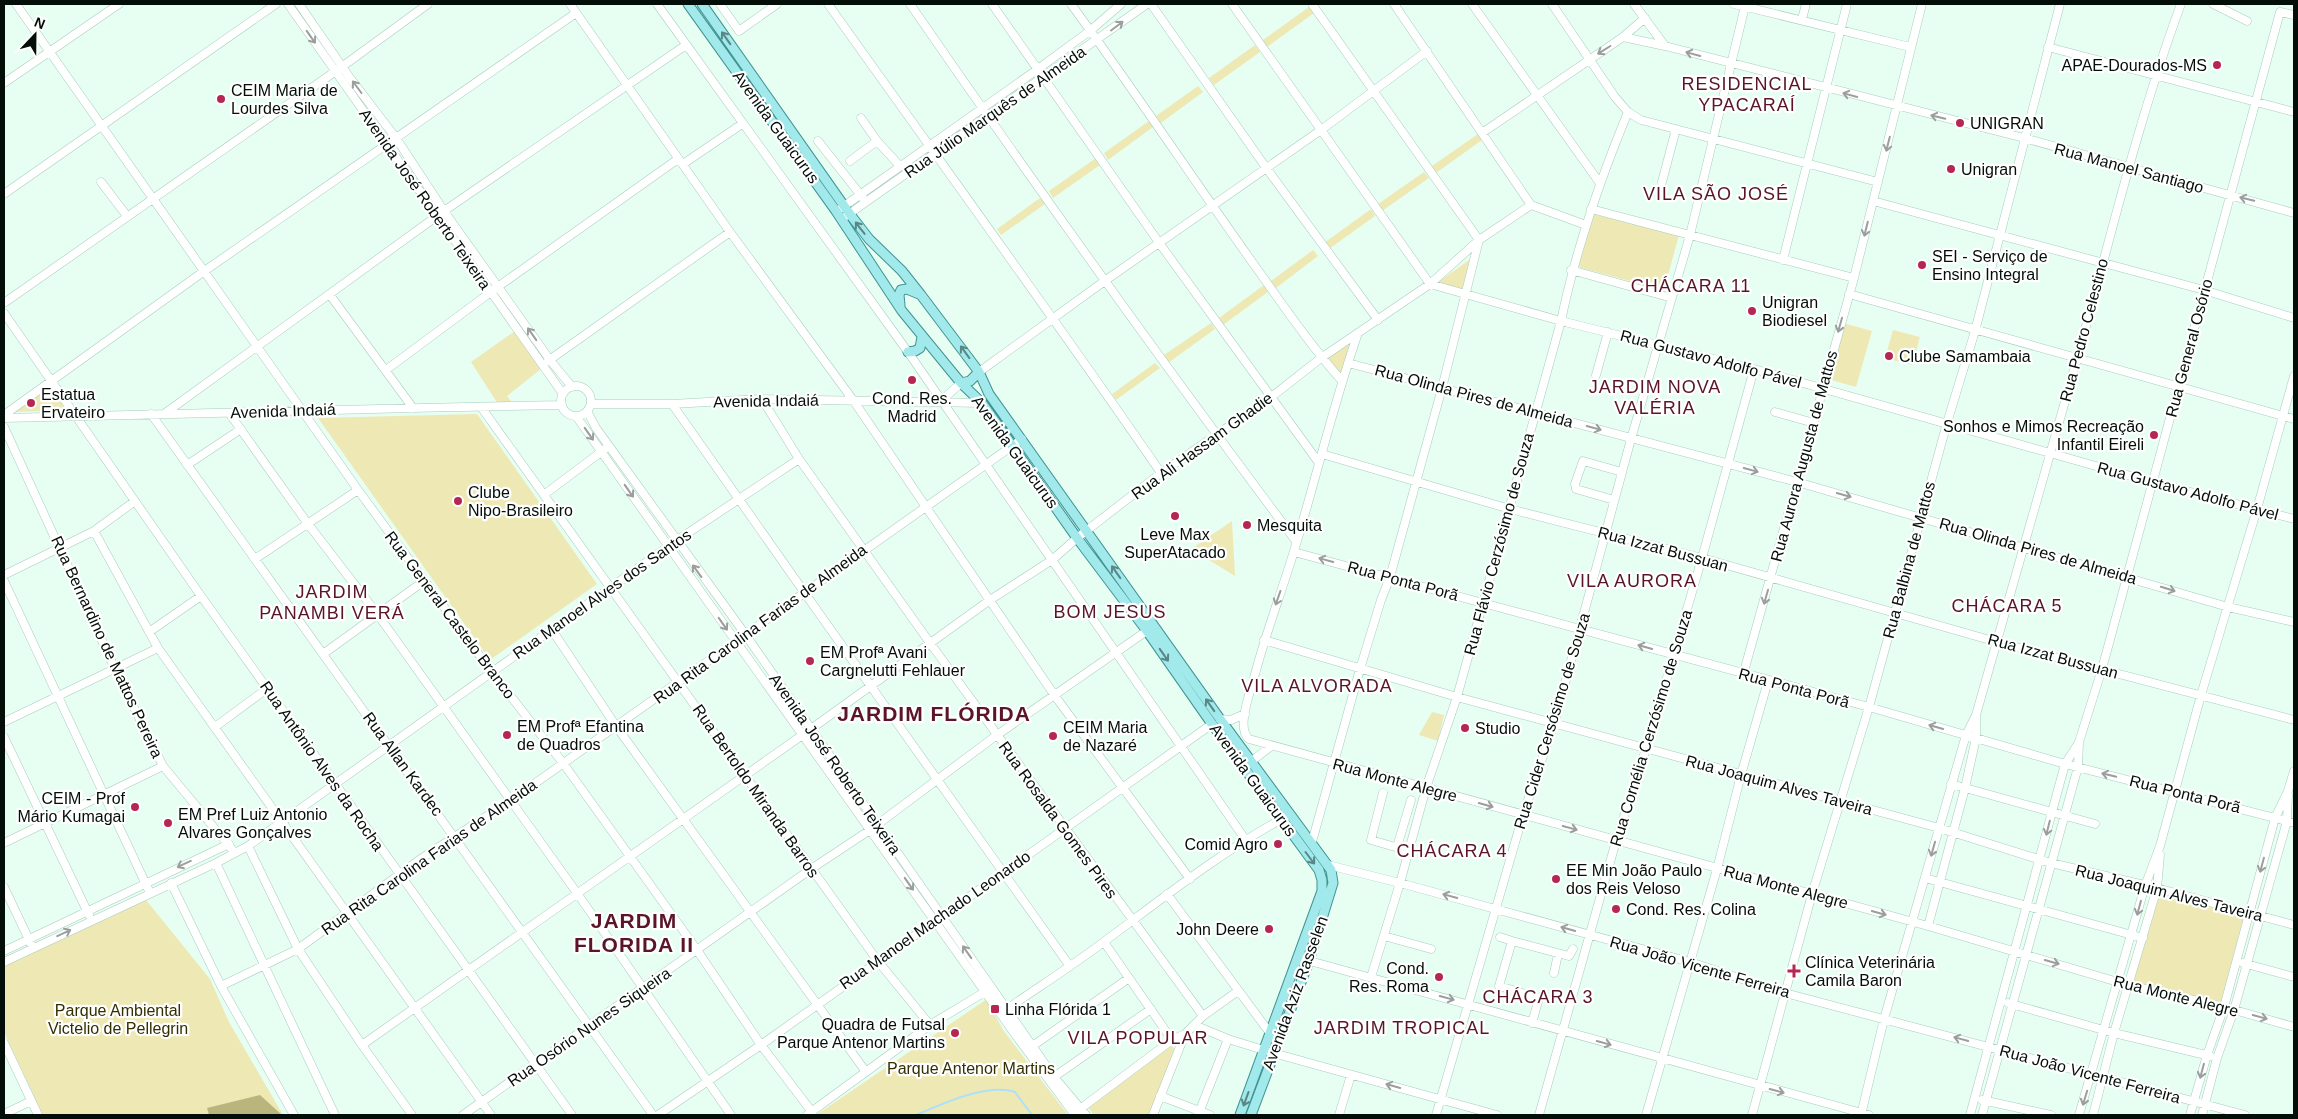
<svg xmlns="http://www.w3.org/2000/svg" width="2298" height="1119" viewBox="0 0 2298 1119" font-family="Arial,sans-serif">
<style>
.green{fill:#eee9b4}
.forest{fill:#bab57d}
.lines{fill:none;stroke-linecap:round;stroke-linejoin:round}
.stream{stroke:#afe0f8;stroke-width:2}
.minor-casing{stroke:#a7cdbc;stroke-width:9}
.major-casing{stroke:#419393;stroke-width:11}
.minor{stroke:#fff;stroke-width:8}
.major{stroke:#a1e9eb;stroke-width:9}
.oneway{stroke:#9a9f9d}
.oneway2{stroke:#5a8685}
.poi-dot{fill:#b62653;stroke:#fff;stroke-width:2}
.labels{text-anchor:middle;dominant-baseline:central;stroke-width:4.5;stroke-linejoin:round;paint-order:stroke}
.poi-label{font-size:16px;fill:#030e09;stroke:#fff;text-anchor:start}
.street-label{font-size:16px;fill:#030e09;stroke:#fff}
.park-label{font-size:16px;fill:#332f00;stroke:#fff}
.neighbourhood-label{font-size:18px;letter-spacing:1px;fill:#5a1528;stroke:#fff}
.district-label{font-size:21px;font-weight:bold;letter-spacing:1px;fill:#5a1528;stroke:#fff}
</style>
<rect width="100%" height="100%" fill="#e7fef3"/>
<!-- green -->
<path class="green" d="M1309,7L1314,13L1267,47L1263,40Z
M1255,45L1260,52L1214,85L1209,78Z
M1198,86L1203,92L1161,123L1156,116Z
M1149,121L1153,127L1108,160L1104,153Z
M1478,134L1482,140L1436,173L1432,166Z
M1096,158L1100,165L1053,198L1049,191Z
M1424,172L1429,178L1382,211L1378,204Z
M1040,198L1045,204L1001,235L997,229Z
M1371,209L1375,216L1329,249L1324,243Z
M1588,213L1679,235L1664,290L1574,266Z
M1313,250L1318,256L1276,288L1271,281Z
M1472,258L1463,291L1438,282Z
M1264,285L1268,292L1223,325L1219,318Z
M1211,323L1215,329L1168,363L1164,355Z
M1843,323L1872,331L1856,387L1828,379Z
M1893,330L1920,337L1912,365L1885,358Z
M515,331L541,369L507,396L514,405L498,404L471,362Z
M1355,337L1340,377L1326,357Z
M1155,363L1160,368L1116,400L1112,394Z
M52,384L69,410L14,412Z
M477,414L597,584L490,660L318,418Z
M1232,521L1235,576L1191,549Z
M1432,712L1444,715L1438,741L1419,735Z
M2159,891L2244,916L2221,1002L2132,982Z
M146,900L210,979L229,1022L283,1115H43L4,1032V965Z
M987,999L1003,1030L1068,1115H816Z
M1172,1045L1174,1049L1173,1054L1150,1115H1094L1088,1108Z"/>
<!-- forest -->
<path class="forest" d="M260,1095L282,1115H209L207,1108Z"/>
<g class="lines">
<!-- stream -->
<path class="stream" d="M916,1115C942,1104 987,1083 1015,1092L1032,1115"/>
<!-- minor casing -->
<g class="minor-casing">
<path id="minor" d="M16,4L358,490L491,671L563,763L697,950L761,1045L812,1112
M288,4L563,394
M299,4L350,78L396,138L444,211L550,360L572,387
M570,4L730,232L853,400L1055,696L1190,879
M657,4L908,352L1245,839
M720,4L739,31L777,4
M828,4C939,160 1052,315 1161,473
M910,4C1035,185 1164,365 1296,541
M992,4L1160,244L1319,463
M1071,4C1134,90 1193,179 1255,266C1283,305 1310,345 1342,381
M1151,4L1267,169L1378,320
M1232,4L1430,284L1561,321L1754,369L2152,482L2294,519
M1394,4L1531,205
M1472,4L1599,182
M1552,4L1615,97L1628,112L1641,120L1878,182
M1634,4L1665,46L2024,138L2294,213
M1734,4L1910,47
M2213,4L2247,21
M1802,19L1806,4
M1623,37L1665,46
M2048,47L2294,112
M4,83L119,4
M861,118L877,141L900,166
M1482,133L1623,37L1645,18
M818,141L863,198
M850,161L877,141
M683,164L742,124
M101,182L127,216
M1662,182L1676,129
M4,194L276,4
M1873,201L2204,290L2294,318
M1531,205L1586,225
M840,209L1038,69L1091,30L1121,4
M1591,209L1854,278
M846,216L1147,4
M1783,260L1847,4
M1571,270L1672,298
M1849,294L2294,419
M330,295L413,408
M4,303L343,66L428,4
M4,313L201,596L572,1115
M1358,333C1333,405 1316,479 1294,551C1281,594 1265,635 1254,678C1250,693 1236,728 1249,739L1928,926L2128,985L2224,1007L2294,1027
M548,361L730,232
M1348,363L1797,482L2228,607L2294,622
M386,370L499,286L678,159
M979,372L1106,280L1321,130L1427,51
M1596,375L1608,332
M561 401a15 15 0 1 1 30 0a15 15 0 1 1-30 0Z
M762,399L799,459L930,643L1203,1016
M941,401L961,383
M591,404H672L762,399L982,403
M672,404C803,592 936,778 1069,965
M481,407L877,960L930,1025
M587,411L596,428L745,634L1054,1077L1086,1115
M1775,412L1814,423
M229,413L308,524L378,615L577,893L731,1115
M151,414L653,1115
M164,414L444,211L686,45
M4,415L203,272L576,13
M576,416L1017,1037L1075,1115
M4,418C190,412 376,409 562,405
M4,427L115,669L163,766L235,853
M1322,454L1510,509L1702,558L1997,642L2294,720
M187,465L241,429
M545,494L605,449
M1614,500L1576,489L1575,484L1583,461L1622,472
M94,531L158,648L491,1115
M1294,552L1869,707L2065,764L2294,823
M255,559L358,490
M4,575L94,531L135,501
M4,581L150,893
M552,630L616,726L866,1072
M149,632L201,596
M1264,640L1457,697L1939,828L2051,863L2157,888L2294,925
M323,654L424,581
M1743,675L1854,278L1922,4
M1220,719L1231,720L1245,714
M4,722L158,648
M215,727L268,688
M4,737L89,915
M1248,764L1270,747
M1951,784L2095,824
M1383,793L1371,840L1409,851
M1312,842L1360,669L1381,600L1390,577L1442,388L1479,240L1312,4
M4,843L163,766
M248,846L298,949L362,1045L412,1115
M1397,847L1411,800
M216,863L335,1115
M1328,865L1400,883L1690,962L1785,993L2245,1115
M1925,878L2143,938
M171,883L221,986L294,1115
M4,887L31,944
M1167,894L1278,1044
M1928,926L1965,788L1976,738V717
M1384,936L1431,949
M1500,937L1512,941
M1104,942L1172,1040
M4,951L229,844
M1299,958L1869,1115
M4,962L216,863L248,846L676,541L799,459
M2243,963L2294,977
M1554,973L1558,954
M1371,977L1400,883L1426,788L1457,697L1561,321C1576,248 1600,180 1628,112
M221,986L298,949L422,858L510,801L1022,439
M2008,1003L2114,1033L2210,1056
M1004,1011C1037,988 1072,966 1105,941C1163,898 1222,851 1287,816
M1532,1023L1539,998L1499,986L1512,941L1565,955L1569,956L1573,949
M1194,1025L1228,1039L1270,1052L1497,1115
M4,1043L38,1115
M362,1045L811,729L990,600L1052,560L1077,538L1161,473L1270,398L1321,358L1430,284L1479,240L1531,205
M1034,1045L1129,978
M1054,1077L1151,1009
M1160,1096L1210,1115
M1982,1100L2051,1115
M1076,1112L1172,1040L1185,1034L1203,1016L1238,991
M4,1114L31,1101
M463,1115L811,869L870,830L997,735L1151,628
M658,1115L761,1045L1212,724
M807,1115L930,1025L988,990
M1153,1115L1185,1034
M1198,1115L1228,1039
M1339,1115L1351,1075
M1436,1115L1523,815L1554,724L1631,439L1690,235L1745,6
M1539,1115L1616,841L1646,749L1702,558L1754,369
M1646,1115L1717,869L1741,775L1768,681
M1752,1115L1812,894L1869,707L1947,423L1975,331L2060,4
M1861,1115L1884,1019L1966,735L1976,715C2009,596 2044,478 2077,359C2110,240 2138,120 2181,4
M1970,1115L2065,764L2078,744
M1982,1115L2078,767L2079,742L2102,669L2280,12L2294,15
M2079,1115L2145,886L2160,846L2201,695L2257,509L2294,376
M2093,1115L2114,1033L2157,888L2160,855
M2190,1115L2207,1055L2224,1007L2275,818L2288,791L2294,771
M2202,1115L2217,1058L2234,1010L2287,821L2288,795"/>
</g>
<!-- major casing -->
<g class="major-casing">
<path id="major" d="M688,4L836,211L902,311L961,383L982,403L1077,538L1147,631L1212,724L1319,870L1322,880V891L1240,1115
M702,4L849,213L869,239L902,271L921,295L979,372L989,394L1220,719L1331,870L1333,883L1309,961L1251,1115
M900,305L899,295L901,290L907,289L919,294
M908,352L915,351L920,348L922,337
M961,383L970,381L979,372"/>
</g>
<!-- minor -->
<use href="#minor" class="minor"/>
<!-- major -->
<use href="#major" class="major"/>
</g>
<!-- one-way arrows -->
<defs><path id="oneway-shaft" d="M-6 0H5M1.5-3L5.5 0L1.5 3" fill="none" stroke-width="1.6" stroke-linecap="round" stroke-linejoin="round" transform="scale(1.25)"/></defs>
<g class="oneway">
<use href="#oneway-shaft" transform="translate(1117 26) rotate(-37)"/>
<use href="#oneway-shaft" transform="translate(311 37) rotate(55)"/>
<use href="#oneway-shaft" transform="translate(1604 50) rotate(148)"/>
<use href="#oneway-shaft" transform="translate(1693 54) rotate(-165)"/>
<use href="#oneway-shaft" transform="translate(357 87) rotate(-127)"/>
<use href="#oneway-shaft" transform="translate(1850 95) rotate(-165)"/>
<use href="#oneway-shaft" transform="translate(1938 117) rotate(-166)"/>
<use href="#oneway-shaft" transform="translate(1888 144) rotate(104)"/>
<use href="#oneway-shaft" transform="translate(2247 199) rotate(-166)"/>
<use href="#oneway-shaft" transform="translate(1866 229) rotate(104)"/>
<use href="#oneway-shaft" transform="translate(1840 325) rotate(106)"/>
<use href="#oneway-shaft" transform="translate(532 334) rotate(-125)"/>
<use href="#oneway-shaft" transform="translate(1594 428) rotate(15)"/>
<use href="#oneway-shaft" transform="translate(589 434) rotate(55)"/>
<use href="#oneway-shaft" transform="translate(1751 470) rotate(15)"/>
<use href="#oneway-shaft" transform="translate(629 491) rotate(55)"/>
<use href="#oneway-shaft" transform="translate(1844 495) rotate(16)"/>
<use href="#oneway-shaft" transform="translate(1326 560) rotate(-165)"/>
<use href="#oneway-shaft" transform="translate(697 571) rotate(-126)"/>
<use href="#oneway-shaft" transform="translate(2168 589) rotate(17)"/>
<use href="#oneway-shaft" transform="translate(1766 597) rotate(106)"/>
<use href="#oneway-shaft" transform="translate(1278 598) rotate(109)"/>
<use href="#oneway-shaft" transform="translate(723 624) rotate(55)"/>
<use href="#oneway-shaft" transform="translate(1645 647) rotate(-164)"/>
<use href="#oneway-shaft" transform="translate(1936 727) rotate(-164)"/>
<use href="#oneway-shaft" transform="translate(2109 775) rotate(-166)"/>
<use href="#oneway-shaft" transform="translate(1486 805) rotate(16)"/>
<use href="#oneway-shaft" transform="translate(1570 828) rotate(15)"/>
<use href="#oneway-shaft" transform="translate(2048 828) rotate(104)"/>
<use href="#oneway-shaft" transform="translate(1933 849) rotate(106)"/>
<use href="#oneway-shaft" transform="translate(184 864) rotate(155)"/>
<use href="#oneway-shaft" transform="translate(2262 865) rotate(105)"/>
<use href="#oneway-shaft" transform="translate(909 884) rotate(55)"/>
<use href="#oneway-shaft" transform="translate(1450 896) rotate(-165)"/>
<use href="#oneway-shaft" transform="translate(2139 908) rotate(105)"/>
<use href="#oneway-shaft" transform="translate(1879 913) rotate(16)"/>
<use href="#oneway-shaft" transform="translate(1568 929) rotate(-164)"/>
<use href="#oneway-shaft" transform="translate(64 933) rotate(-25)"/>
<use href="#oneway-shaft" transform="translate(967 952) rotate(-125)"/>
<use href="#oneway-shaft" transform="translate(2052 962) rotate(16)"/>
<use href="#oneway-shaft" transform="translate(1447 998) rotate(15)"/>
<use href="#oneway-shaft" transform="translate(2260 1017) rotate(15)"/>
<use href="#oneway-shaft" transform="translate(1961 1039) rotate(-165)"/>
<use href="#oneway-shaft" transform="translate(1604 1043) rotate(15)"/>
<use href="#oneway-shaft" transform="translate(2202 1071) rotate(105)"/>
<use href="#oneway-shaft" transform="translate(1393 1086) rotate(-164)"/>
<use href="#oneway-shaft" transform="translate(1777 1091) rotate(15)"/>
<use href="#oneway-shaft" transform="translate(2085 1098) rotate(107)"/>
</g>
<g class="oneway2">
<use href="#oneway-shaft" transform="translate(726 38) rotate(-125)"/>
<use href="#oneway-shaft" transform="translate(860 228) rotate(-128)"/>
<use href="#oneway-shaft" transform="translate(965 352) rotate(-126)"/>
<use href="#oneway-shaft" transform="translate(1116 572) rotate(-125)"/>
<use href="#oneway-shaft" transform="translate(1164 655) rotate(55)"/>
<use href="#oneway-shaft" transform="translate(1210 705) rotate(-125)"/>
<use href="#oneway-shaft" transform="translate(1310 858) rotate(53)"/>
<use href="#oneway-shaft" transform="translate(1246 1099) rotate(110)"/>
</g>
<!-- markers -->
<g class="poi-dot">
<circle cx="2217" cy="65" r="5"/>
<circle cx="221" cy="99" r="5"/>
<circle cx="1960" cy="123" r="5"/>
<circle cx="1951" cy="169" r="5"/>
<circle cx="1922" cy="265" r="5"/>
<circle cx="1752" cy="311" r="5"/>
<circle cx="1889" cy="356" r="5"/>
<circle cx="912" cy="380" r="5"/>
<circle cx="31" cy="403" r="5"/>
<circle cx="2154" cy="435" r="5"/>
<circle cx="458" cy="501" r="5"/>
<circle cx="1175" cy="516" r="5"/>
<circle cx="1247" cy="525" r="5"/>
<circle cx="810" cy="661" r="5"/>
<circle cx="1465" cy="728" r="5"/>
<circle cx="507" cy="735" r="5"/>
<circle cx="1053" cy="736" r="5"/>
<circle cx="135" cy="807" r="5"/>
<circle cx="168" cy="823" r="5"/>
<circle cx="1278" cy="844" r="5"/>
<circle cx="1556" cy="879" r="5"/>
<circle cx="1616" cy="909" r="5"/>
<circle cx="1269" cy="929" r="5"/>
<path d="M1791.5 963.5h5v5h5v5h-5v5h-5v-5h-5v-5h5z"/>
<circle cx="1439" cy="977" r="5"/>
<rect x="990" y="1004" width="10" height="10" rx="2.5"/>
<circle cx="955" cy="1033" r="5"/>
</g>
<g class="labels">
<!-- poi labels -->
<g class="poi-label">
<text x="2207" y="65" text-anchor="end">APAE-Dourados-MS</text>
<text x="231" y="90">CEIM Maria de<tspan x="231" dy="18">Lourdes Silva</tspan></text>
<text x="1970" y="123">UNIGRAN</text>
<text x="1961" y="169">Unigran</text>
<text x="1932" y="256">SEI - Serviço de<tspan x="1932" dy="18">Ensino Integral</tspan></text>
<text x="1762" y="302">Unigran<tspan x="1762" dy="18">Biodiesel</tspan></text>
<text x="1899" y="356">Clube Samambaia</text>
<text x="41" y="394">Estatua<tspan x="41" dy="18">Ervateiro</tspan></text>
<text x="912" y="398" text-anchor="middle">Cond. Res.<tspan x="912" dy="18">Madrid</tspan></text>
<text x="2144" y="426" text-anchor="end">Sonhos e Mimos Recreação<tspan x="2144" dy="18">Infantil Eireli</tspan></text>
<text x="468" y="492">Clube<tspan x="468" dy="18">Nipo-Brasileiro</tspan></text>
<text x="1257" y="525">Mesquita</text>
<text x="1175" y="534" text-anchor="middle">Leve Max<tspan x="1175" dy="18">SuperAtacado</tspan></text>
<text x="820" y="652">EM Profª Avani<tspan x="820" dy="18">Cargnelutti Fehlauer</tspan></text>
<text x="517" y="726">EM Profª Efantina<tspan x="517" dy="18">de Quadros</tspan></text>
<text x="1063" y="727">CEIM Maria<tspan x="1063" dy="18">de Nazaré</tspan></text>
<text x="1475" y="728">Studio</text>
<text x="125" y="798" text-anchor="end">CEIM - Prof<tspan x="125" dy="18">Mário Kumagai</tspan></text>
<text x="178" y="814">EM Pref Luiz Antonio<tspan x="178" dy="18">Alvares Gonçalves</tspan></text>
<text x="1268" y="844" text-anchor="end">Comid Agro</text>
<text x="1566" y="870">EE Min João Paulo<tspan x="1566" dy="18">dos Reis Veloso</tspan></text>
<text x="1626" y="909">Cond. Res. Colina</text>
<text x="1259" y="929" text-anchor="end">John Deere</text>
<text x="1805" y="962">Clínica Veterinária<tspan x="1805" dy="18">Camila Baron</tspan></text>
<text x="1429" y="968" text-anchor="end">Cond.<tspan x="1429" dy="18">Res. Roma</tspan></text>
<text x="1005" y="1009">Linha Flórida 1</text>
<text x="945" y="1024" text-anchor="end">Quadra de Futsal<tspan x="945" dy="18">Parque Antenor Martins</tspan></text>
</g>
<!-- street labels -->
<g class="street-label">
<text transform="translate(995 112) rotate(-35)">Rua Júlio Marquês de Almeida</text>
<text transform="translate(776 127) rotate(54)">Avenida Guaicurus</text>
<text transform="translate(2129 168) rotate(15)">Rua Manoel Santiago</text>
<text transform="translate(425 199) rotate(55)">Avenida José Roberto Teixeira</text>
<text transform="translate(2084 330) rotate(-75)">Rua Pedro Celestino</text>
<text transform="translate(2189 348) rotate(-75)">Rua General Osório</text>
<text transform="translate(1711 359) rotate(15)">Rua Gustavo Adolfo Pável</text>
<text transform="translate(1474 396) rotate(15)">Rua Olinda Pires de Almeida</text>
<text transform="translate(766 401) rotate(-1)">Avenida Indaiá</text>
<text transform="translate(283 411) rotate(-2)">Avenida Indaiá</text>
<text transform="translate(1202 446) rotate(-36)">Rua Ali Hassam Ghadie</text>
<text transform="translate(1015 452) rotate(54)">Avenida Guaicurus</text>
<text transform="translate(1804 456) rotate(-75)">Rua Aurora Augusta de Mattos</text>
<text transform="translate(2188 491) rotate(15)">Rua Gustavo Adolfo Pável</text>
<text transform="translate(1499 544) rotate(-75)">Rua Flávio Cerzósimo de Souza</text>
<text transform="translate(1663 549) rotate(15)">Rua Izzat Bussuan</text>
<text transform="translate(2038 551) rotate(16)">Rua Olinda Pires de Almeida</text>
<text transform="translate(1909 560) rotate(-75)">Rua Balbina de Mattos</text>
<text transform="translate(1403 581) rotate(15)">Rua Ponta Porã</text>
<text transform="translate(602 594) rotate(-35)">Rua Manoel Alves dos Santos</text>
<text transform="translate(450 615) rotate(53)">Rua General Castelo Branco</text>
<text transform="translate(760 624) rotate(-36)">Rua Rita Carolina Farias de Almeida</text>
<text transform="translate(107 647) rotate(65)">Rua Bernardino de Mattos Pereira</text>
<text transform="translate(2053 656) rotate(15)">Rua Izzat Bussuan</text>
<text transform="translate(1794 688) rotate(15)">Rua Ponta Porã</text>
<text transform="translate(1552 721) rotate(-73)">Rua Cider Cersósimo de Souza</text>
<text transform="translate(1651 728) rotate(-73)">Rua Cornélia Cerzósimo de Souza</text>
<text transform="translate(403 764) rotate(54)">Rua Allan Kardec</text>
<text transform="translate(835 764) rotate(55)">Avenida José Roberto Teixeira</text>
<text transform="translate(322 766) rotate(55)">Rua Antônio Alves da Rocha</text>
<text transform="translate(1253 780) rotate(54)">Avenida Guaicurus</text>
<text transform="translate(1395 780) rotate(15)">Rua Monte Alegre</text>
<text transform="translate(1779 785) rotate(15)">Rua Joaquim Alves Taveira</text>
<text transform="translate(756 791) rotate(55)">Rua Bertoldo Miranda Barros</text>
<text transform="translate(2185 794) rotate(14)">Rua Ponta Porã</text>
<text transform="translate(1058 820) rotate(54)">Rua Rosalda Gomes Pires</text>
<text transform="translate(429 857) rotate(-35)">Rua Rita Carolina Farias de Almeida</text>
<text transform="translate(1786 887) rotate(15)">Rua Monte Alegre</text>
<text transform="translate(2169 893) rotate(14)">Rua Joaquim Alves Taveira</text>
<text transform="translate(935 920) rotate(-35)">Rua Manoel Machado Leonardo</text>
<text transform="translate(1700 967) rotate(16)">Rua João Vicente Ferreira</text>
<text transform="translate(1295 993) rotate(-70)">Avenida Aziz Rasselen</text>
<text transform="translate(2176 996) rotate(14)">Rua Monte Alegre</text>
<text transform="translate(589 1027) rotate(-35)">Rua Osório Nunes Siqueira</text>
<text transform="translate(2090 1074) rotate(15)">Rua João Vicente Ferreira</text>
</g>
<!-- park labels -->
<g class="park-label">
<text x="118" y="1010">Parque Ambiental<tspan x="118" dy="18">Victelio de Pellegrin</tspan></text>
<text x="971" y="1068">Parque Antenor Martins</text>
</g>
<!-- neighbourhood labels -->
<g class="neighbourhood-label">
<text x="1747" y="84">RESIDENCIAL<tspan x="1747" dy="21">YPACARAÍ</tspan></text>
<text x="1716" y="194">VILA SÃO JOSÉ</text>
<text x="1691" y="286">CHÁCARA 11</text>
<text x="1655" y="387">JARDIM NOVA<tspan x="1655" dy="21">VALÉRIA</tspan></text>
<text x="1632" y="581">VILA AURORA</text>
<text x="332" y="592">JARDIM<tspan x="332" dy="21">PANAMBI VERÁ</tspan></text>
<text x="2007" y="606">CHÁCARA 5</text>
<text x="1110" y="612">BOM JESUS</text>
<text x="1317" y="686">VILA ALVORADA</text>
<text x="1452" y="851">CHÁCARA 4</text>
<text x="1538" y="997">CHÁCARA 3</text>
<text x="1402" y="1028">JARDIM TROPICAL</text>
<text x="1138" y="1038">VILA POPULAR</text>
</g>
<!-- district labels -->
<g class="district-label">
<text x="934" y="713">JARDIM FLÓRIDA</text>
<text x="634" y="920">JARDIM<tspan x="634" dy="24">FLORIDA II</tspan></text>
</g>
</g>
<!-- border -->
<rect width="2298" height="1119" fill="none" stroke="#030e09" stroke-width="10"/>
<!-- north arrow -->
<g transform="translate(35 35) rotate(22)" stroke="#ffffff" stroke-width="4" paint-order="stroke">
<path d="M0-4L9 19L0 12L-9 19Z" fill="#030e09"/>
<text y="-8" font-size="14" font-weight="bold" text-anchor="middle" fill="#030e09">N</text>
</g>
</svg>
